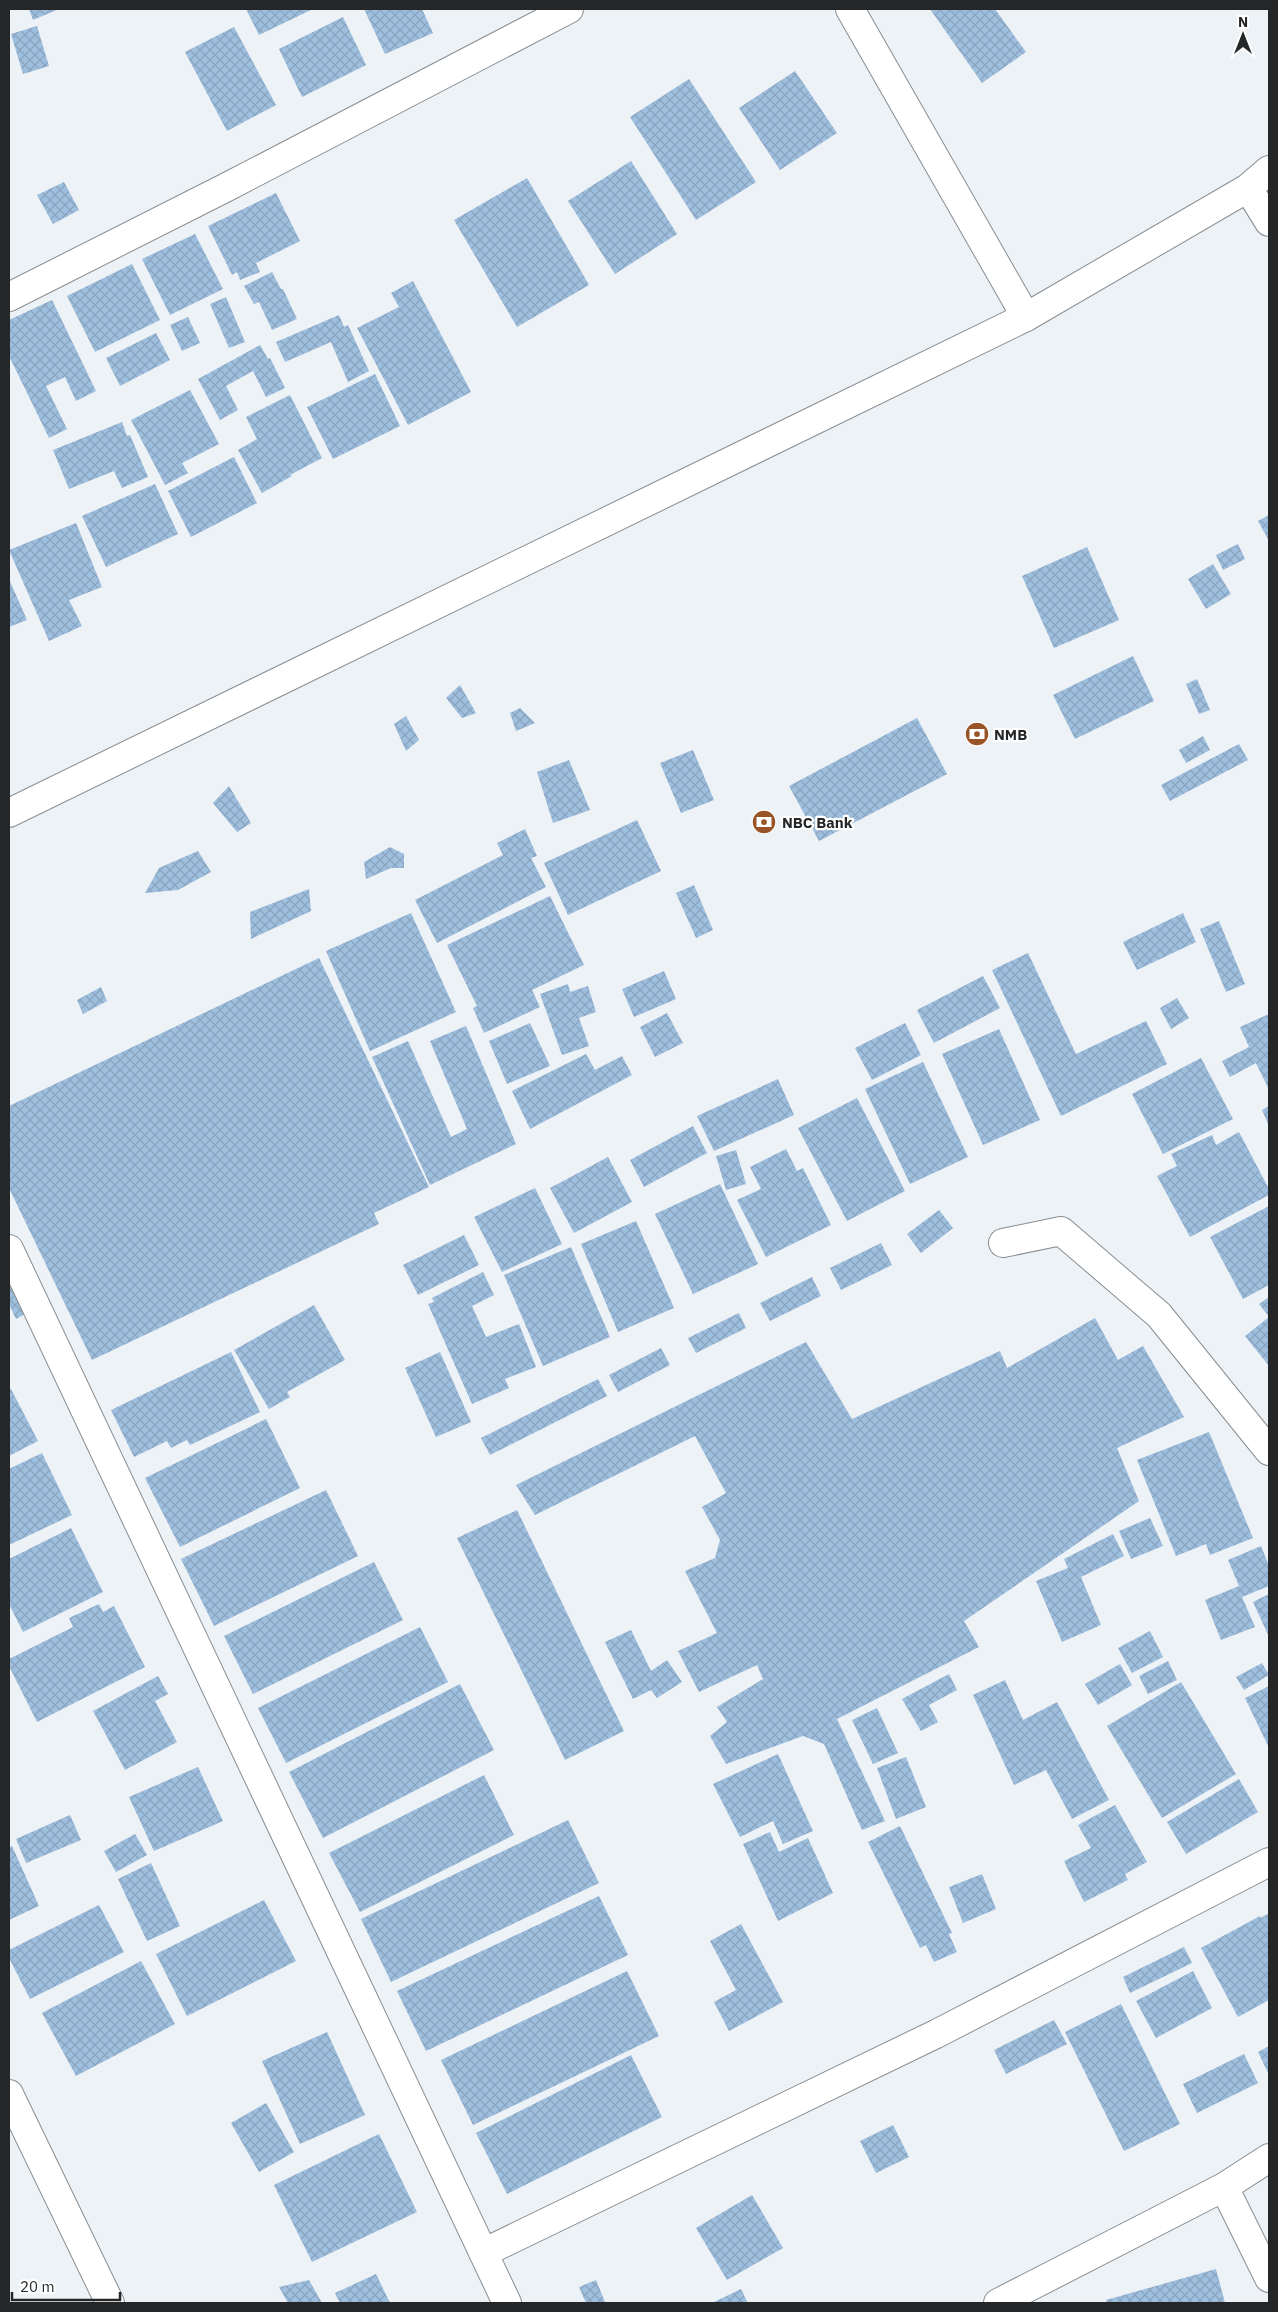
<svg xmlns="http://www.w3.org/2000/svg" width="1278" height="2312" viewBox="0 0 1278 2312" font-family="'IBM Plex Sans',sans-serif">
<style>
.building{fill:url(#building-cross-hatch)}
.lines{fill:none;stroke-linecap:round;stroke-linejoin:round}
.minor-casing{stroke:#888d91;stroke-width:30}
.highway-casing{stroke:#888d91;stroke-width:30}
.minor{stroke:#fff;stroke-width:28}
.highway{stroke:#fff;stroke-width:28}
.labels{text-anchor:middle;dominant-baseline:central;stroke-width:4.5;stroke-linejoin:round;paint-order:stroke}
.poi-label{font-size:15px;font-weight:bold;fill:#242627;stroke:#fff;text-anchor:start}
</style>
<defs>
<pattern id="building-cross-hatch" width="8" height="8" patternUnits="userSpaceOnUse" patternTransform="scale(1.25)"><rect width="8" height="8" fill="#9fbfdf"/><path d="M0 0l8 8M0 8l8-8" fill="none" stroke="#89a4bf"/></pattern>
</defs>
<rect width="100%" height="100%" fill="#edf2f7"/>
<!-- building -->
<path class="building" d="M29,9H59L33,20Z
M246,9H313L259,35Z
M364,9H422L433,33L385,54Z
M930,9H995L1026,52L982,83Z
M343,17L366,65L302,97L279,49Z
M37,26L49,66L23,74L11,34Z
M234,27L276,105L227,131L185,52Z
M795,71L837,133L780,170L739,108Z
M689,79L756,182L696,220L630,117Z
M631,161L677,234L615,274L568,201Z
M527,178L589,285L517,327L454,220Z
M64,182L79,210L53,224L37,195Z
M276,193L300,241L256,263L260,272L240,280L237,272L232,275L208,226Z
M195,234L223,289L170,315L142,259Z
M132,264L160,320L95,352L67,296Z
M272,272L281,289H283L297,319L272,330L259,302L254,304L244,286Z
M413,281L471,392L408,425L357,328L399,307L391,293Z
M226,297L245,342L229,348L210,304Z
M52,300L96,391L76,401L65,377L46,386L67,429L49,438L9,356V320Z
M339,315L344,327L348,325L369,371L348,382L331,342L285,362L276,342Z
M188,317L200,343L182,351L170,325Z
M156,333L170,360L120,386L106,358Z
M260,345L268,359L270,358L285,388L266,397L253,371L226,386L238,410L220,420L198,379Z
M375,374L400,426L333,459L307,407Z
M190,390L219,444L182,463L188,473L165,485L131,420Z
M290,395L322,458L290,475L292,476L262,493L238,450L257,439L246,417Z
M122,422L127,436L130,435L148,477L122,488L114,471L69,489L53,450Z
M234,457L257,503L191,537L168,491Z
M155,484L178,534L106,567L82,516Z
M1269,515V541L1258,521Z
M76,523L102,587L69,600L82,626L49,641L9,550Z
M1238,544L1245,559L1223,570L1216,555Z
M1087,547L1119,620L1054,648L1022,576Z
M1213,564L1231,594L1206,609L1188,579Z
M9,579L27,620L9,627Z
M1133,656L1154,701L1075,739L1053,695Z
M1197,679L1210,710L1199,714L1186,684Z
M460,685L476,713L462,718L446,698Z
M520,708L535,723L516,731L510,713Z
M406,716L419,740L406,751L394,724Z
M917,718L947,774L819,841L789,786Z
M1203,736L1210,750L1186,763L1179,750Z
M1239,744L1248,760L1170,801L1161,785Z
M693,750L714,800L681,813L660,763Z
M569,760L590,810L553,823L537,772Z
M229,786L251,823L237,832L213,803Z
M637,820L661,871L568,915L544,863Z
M525,829L537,856L531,858L546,887L437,943L415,900L503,855L497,843Z
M390,847L404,854V868H391L366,879L364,862Z
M198,851L211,872L178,890L145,893L159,868Z
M694,885L713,930L696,938L676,893Z
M309,889L311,911L251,939L250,912Z
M550,896L584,965L532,990L540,1007L484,1033L473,1008L477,1006L447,945Z
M411,913L456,1012L370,1051L326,951Z
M1183,913L1196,942L1137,970L1123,942Z
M1219,921L1245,984L1226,992L1200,929Z
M1028,953L1076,1054L1146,1021L1167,1064L1061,1116L992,970Z
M319,958L429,1187L374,1213L379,1224L92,1360L9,1188V1106Z
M664,971L676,999L634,1017L622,989Z
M983,976L1000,1008L934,1043L917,1010Z
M568,984L570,992L588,986L596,1012L579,1018L589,1046L562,1055L540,994Z
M101,987L107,1001L83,1014L77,1000Z
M1177,998L1189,1018L1171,1029L1160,1008Z
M667,1013L683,1043L655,1057L640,1027Z
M1269,1014V1090L1256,1063L1230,1077L1222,1061L1249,1047L1240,1027Z
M530,1023L550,1066L507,1084L489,1041Z
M905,1023L921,1055L872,1080L855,1048Z
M466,1026L516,1144L430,1185L372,1057L408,1041L451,1137L467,1129L430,1041Z
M999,1029L1040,1120L983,1145L942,1054Z
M586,1054L595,1070L622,1056L632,1075L530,1129L512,1091Z
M1201,1058L1233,1119L1163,1154L1132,1094Z
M923,1062L968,1157L910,1184L865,1089Z
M778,1079L794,1115L714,1151L697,1116Z
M857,1098L905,1191L847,1221L798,1128Z
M1269,1106V1126L1262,1110Z
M693,1126L707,1153L644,1187L630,1160Z
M1239,1132L1269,1189V1195L1190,1237L1157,1176L1177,1166L1171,1154L1212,1135L1216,1145Z
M786,1149L797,1171L803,1168L831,1225L766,1257L737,1200L761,1189L750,1167Z
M736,1150L746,1184L726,1190L716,1156Z
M608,1157L632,1202L574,1233L550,1188Z
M720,1184L758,1264L693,1294L655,1214Z
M535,1188L562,1244L502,1272L474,1217Z
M1269,1206V1285L1243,1299L1210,1237Z
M939,1210L953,1228L921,1253L907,1234Z
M636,1221L674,1308L618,1332L581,1244Z
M464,1235L479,1265L418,1295L403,1265Z
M881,1243L892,1265L841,1290L830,1268Z
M571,1247L610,1337L543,1366L504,1275Z
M9,1271L31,1311L16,1319L9,1304Z
M483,1272L494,1295L472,1306L486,1337L519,1324L536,1367L505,1379L509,1388L472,1404L428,1304L434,1302L432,1298Z
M812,1277L821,1296L770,1321L760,1303Z
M1269,1297V1317L1259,1304Z
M314,1305L345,1360L287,1392L290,1397L269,1409L234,1350Z
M739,1313L746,1328L696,1353L688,1338Z
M1269,1317V1366L1245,1336Z
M1095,1318L1118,1360L1143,1346L1184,1417L1117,1448L1139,1501L964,1621L979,1647L837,1719L885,1821L862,1830L824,1744L803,1736L726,1764L710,1736L727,1722L717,1707L763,1679L757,1665L699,1692L678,1651L717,1633L685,1571L715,1558L720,1540L702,1507L726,1493L695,1436L535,1515L516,1485L806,1342L852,1419L1000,1351L1007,1368Z
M661,1348L670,1365L618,1392L609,1375Z
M231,1352L260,1412L190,1445L187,1440L171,1448L167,1441L134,1457L111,1410Z
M440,1352L471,1422L436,1437L405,1368Z
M598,1379L607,1396L490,1455L481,1438Z
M11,1389L38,1441L9,1456V1390Z
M266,1419L300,1488L180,1547L145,1478Z
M1209,1432L1253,1538L1210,1555L1206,1544L1176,1556L1137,1460Z
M42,1453L72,1515L9,1545V1469Z
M326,1490L358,1556L214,1626L181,1559Z
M517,1510L624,1731L565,1760L457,1538Z
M1150,1518L1163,1546L1131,1559L1119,1531Z
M71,1528L103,1592L23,1632L9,1604V1559Z
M1113,1534L1124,1556L1081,1577L1101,1625L1062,1642L1036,1581L1068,1568L1064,1559Z
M1261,1546L1269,1566V1586L1242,1597L1255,1627L1221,1640L1205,1600L1239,1586L1228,1560Z
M374,1562L403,1620L253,1694L224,1636Z
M1269,1594V1637L1253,1602Z
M99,1604L103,1612L114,1606L145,1667L37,1722L9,1666V1659L73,1627L69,1618Z
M420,1627L448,1682L286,1763L258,1708Z
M631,1630L651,1671L667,1660L682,1682L657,1698L651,1690L633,1699L605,1642Z
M1150,1631L1163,1657L1132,1673L1118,1648Z
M1168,1661L1177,1680L1148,1694L1139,1676Z
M1262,1663L1269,1675L1244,1690L1236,1677Z
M1120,1664L1132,1685L1098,1705L1085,1684Z
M949,1674L957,1690L929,1705L938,1722L921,1731L902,1699Z
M158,1676L168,1694L155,1701L177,1742L125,1770L93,1711Z
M1005,1680L1023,1720L1057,1702L1109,1800L1072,1819L1046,1770L1014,1785L973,1695Z
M1181,1682L1236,1774L1162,1818L1107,1726Z
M460,1684L494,1750L323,1838L289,1772Z
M1269,1686V1748L1245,1698Z
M877,1708L898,1753L873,1764L852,1720Z
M778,1754L813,1831L783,1844L773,1821L740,1837L713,1784Z
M906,1757L926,1807L896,1819L877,1768Z
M198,1767L223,1821L154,1851L129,1797Z
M484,1775L514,1835L360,1912L329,1853Z
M1239,1779L1258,1812L1186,1854L1167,1822Z
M1115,1805L1147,1862L1125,1874L1128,1880L1084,1902L1064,1861L1091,1848L1078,1825Z
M70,1815L81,1840L26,1863L16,1839Z
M568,1820L599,1883L391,1982L361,1919Z
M900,1826L952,1933L949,1934L957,1952L934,1962L926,1945L920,1948L868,1842Z
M770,1832L779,1852L808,1838L833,1893L778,1921L743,1844Z
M135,1834L147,1855L116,1872L104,1851Z
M12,1846L39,1906L9,1920V1848Z
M151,1863L180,1926L147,1941L118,1879Z
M982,1874L996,1909L963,1923L949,1887Z
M599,1896L628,1955L426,2051L397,1991Z
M264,1900L296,1961L187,2016L156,1954Z
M99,1905L124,1952L30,1999L9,1958V1950Z
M1269,1913V2000L1238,2017L1201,1948L1260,1916L1261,1918Z
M741,1924L783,2002L729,2031L714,2002L736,1990L710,1941Z
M1184,1947L1192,1963L1130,1993L1123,1977Z
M141,1961L175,2024L76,2076L42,2013Z
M627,1971L659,2036L473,2125L441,2060Z
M1193,1971L1212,2008L1156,2038L1136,2001Z
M1121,2004L1180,2124L1124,2151L1065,2032Z
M1054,2020L1067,2044L1006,2074L994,2050Z
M327,2032L365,2115L300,2144L262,2061Z
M1269,2046V2075L1258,2052Z
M1244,2054L1258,2083L1197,2113L1183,2084Z
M631,2055L662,2117L507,2194L476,2133Z
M266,2103L294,2152L259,2172L231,2123Z
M893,2125L909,2157L876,2173L860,2141Z
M379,2134L417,2212L312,2262L274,2185Z
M752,2195L783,2248L727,2280L696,2228Z
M1216,2269L1225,2303H1107L1106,2300Z
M376,2274L390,2303H340L335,2293Z
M309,2280L322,2303H288L279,2287Z
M596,2280L605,2302L586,2303L579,2287Z
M741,2289L748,2303H712Z"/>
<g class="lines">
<!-- minor casing -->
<g class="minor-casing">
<path id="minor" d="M850,9L1026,317
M1248,188L1269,222
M9,297L225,188L569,9
M1003,1243L1061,1231L1159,1315L1269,1451
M9,1249L507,2303
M9,2094L110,2303
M1224,2187L1269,2278
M483,2253L936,2034L1269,1862
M998,2303L1224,2187L1269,2158"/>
</g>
<!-- highway casing -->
<g class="highway-casing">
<path id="highway" d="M9,813L1026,317L1248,188L1269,170"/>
</g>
<!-- minor -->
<use href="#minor" class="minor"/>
<!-- highway -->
<use href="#highway" class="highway"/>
</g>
<!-- icons -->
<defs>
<g id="bank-disc" transform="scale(1.25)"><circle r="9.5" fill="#985426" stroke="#fff"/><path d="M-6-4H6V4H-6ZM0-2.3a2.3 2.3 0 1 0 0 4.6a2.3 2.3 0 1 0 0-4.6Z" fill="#fff"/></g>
</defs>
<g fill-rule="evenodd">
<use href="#bank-disc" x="977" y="734"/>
<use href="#bank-disc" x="764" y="822"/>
</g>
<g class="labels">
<!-- poi labels -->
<g class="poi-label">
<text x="994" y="734">NMB</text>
<text x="782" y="822">NBC Bank</text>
</g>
</g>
<!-- border -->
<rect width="1278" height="2312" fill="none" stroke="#242627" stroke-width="20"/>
<!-- north arrow -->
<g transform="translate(1243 35)" stroke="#ffffff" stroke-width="4" paint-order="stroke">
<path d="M0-4L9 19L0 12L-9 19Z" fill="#242627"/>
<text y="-8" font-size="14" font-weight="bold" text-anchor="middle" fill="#242627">N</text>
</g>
<!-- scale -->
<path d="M12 2292v8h108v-8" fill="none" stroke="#242627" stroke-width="2.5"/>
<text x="20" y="2292" font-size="15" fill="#242627" stroke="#ffffff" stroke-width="4" paint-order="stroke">20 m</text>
</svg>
